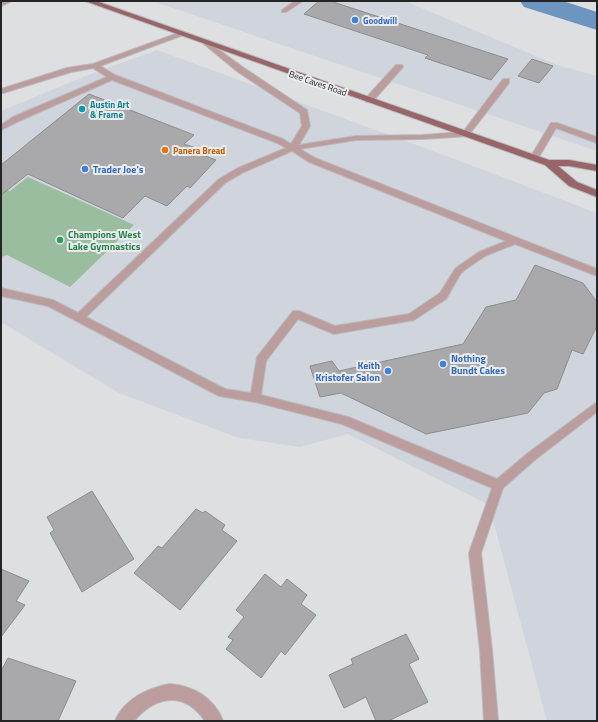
<svg xmlns="http://www.w3.org/2000/svg" width="598" height="722" viewBox="0 0 598 722" font-family="'Titillium Web',sans-serif">
<style>
.built{fill:#d0d4dd}
.green{fill:#9bbd9f}
.lines{fill:none;stroke-linecap:round;stroke-linejoin:round}
.river{fill:#6c96c0;fill-rule:evenodd}
.building{fill:#a9a8aa;stroke:#8d8c8e}
.lane-casing{stroke:#b9babc;stroke-width:2}
.street-casing{stroke:#b9babc;stroke-width:2}
.primary-casing{stroke:#b9babc;stroke-width:2}
.lane{fill:#bb9d9e;fill-rule:evenodd}
.street{fill:#bb9d9e;fill-rule:evenodd}
.primary{fill:#986568;fill-rule:evenodd}
.shop-dot{fill:#3f7fe0;stroke:#ebecee;stroke-width:1.5}
.culture-dot{fill:#0f9aa8;stroke:#ebecee;stroke-width:1.5}
.food-dot{fill:#e8710a;stroke:#ebecee;stroke-width:1.5}
.leisure-dot{fill:#2e9e5b;stroke:#ebecee;stroke-width:1.5}
.labels{text-anchor:middle;dominant-baseline:central;stroke-width:4;stroke-linejoin:round;paint-order:stroke}
.far-shop-label{font-size:9px;font-weight:bold;fill:#366cbe;stroke:#ebecee;text-anchor:start}
.far-street-label{font-size:9px;fill:#252526;stroke:#ebecee}
.far-culture-label{font-size:9px;font-weight:bold;fill:#0d838f;stroke:#ebecee;text-anchor:start}
.far-food-label{font-size:9px;font-weight:bold;fill:#c56008;stroke:#ebecee;text-anchor:start}
.shop-label{font-size:10px;font-weight:bold;fill:#366cbe;stroke:#ebecee;text-anchor:start}
.leisure-label{font-size:10px;font-weight:bold;fill:#27864d;stroke:#ebecee;text-anchor:start}
</style>
<rect width="100%" height="100%" fill="#dedfe1"/>
<!-- built -->
<path class="built" d="M152,1H405L557,65L597,76V151Z
M157,50L441,154L597,213V721H547L489,505L348,434L299,447L239,438L119,393L1,322V111L88,75Z"/>
<!-- green -->
<path class="green" d="M28,177L134,225L70,287L7,255L1,257V187L10,191Z"/>
<g class="lines">
<!-- river -->
<path class="river" d="M520,1H563L597,12V30L524,7Z"/>
</g>
<!-- building -->
<path class="building" d="M319,1H330L508,59L491,80L425,58L428,55L304,14Z
M532,59L553,66L539,83L518,76Z
M89,94L194,135L184,144L199,149L195,152L216,160L190,188L187,186L167,206L145,196L123,218L28,174L1,195V165Z
M535,265L583,283L597,302V326L583,354L572,350L557,389L544,393L528,413L426,434L341,393L320,397L310,366L332,361L339,371L463,344L486,307L516,300Z
M92,491L134,559L82,592L50,533L54,530L47,517Z
M196,509L203,513L205,511L225,525L222,530L237,541L180,610L134,573L158,546L162,548Z
M1,569L29,581L16,601L25,605L1,637Z
M265,574L281,587L287,579L307,595L301,604L316,615L285,655L281,651L261,678L226,649L233,640L228,637L244,617L236,610Z
M406,634L419,659L409,664L428,702L388,721H376L366,697L344,708L329,675L353,664L351,659Z
M8,658L76,681L58,721H1V671Z"/>
<g class="lines">
<!-- lane casing -->
<g class="lane-casing">
<path id="lane" d="M295,1H303L286,12H282V10Z
M181,32L183,33V35L100,66L115,75L283,139L291,144L302,126L300,113L238,72L204,44V42H208L244,68L307,110L310,126L299,145L356,136L423,135L463,132L503,79H509V83L468,136L423,139L356,140L300,149L315,158L597,269V276L515,244L485,256L466,269L461,273L446,299L414,320L334,334L298,319L266,361L261,395L348,417L497,479L528,453L597,402V412L536,459L503,488L481,553L492,650L498,721H484L480,650L469,553L492,488L342,424L255,402L219,396L48,306L1,296V288L53,300L78,313L219,179L238,168L286,148L277,143L112,80L19,121L1,130V125L13,117L107,77L93,68L71,72L3,93H1V89L67,68L93,64ZM292,151L309,162L506,241L479,252L460,265L455,269L440,293L409,314L335,326L299,311H293L257,357L251,393L225,389L86,317L225,183L244,172Z
M396,65H402L403,67L372,102H366V98Z
M551,123H557L597,137V143L556,128L537,160H531L530,158Z"/>
</g>
<!-- street casing -->
<g class="street-casing">
<path id="street" d="M1,1H12L1,6Z
M170,684C194,686 214,698 223,721H205C185,691 156,695 134,721H115C124,699 148,688 170,684Z"/>
</g>
<!-- primary casing -->
<g class="primary-casing">
<path id="primary" d="M85,1H96L549,160H569L597,165V171L569,166H558L577,182L597,190V197L569,186L545,165Z"/>
</g>
<!-- lane -->
<use href="#lane" class="lane"/>
<!-- street -->
<use href="#street" class="street"/>
<!-- primary -->
<use href="#primary" class="primary"/>
</g>
<!-- markers -->
<g class="shop-dot">
<circle cx="355" cy="20" r="4"/>
<circle cx="85" cy="169" r="4"/>
<circle cx="443" cy="364" r="4"/>
<circle cx="388" cy="371" r="4"/>
</g>
<circle class="culture-dot" cx="82" cy="109" r="4"/>
<circle class="food-dot" cx="165" cy="150" r="4"/>
<circle class="leisure-dot" cx="60" cy="240" r="4"/>
<g class="labels">
<!-- far-shop labels -->
<g class="far-shop-label">
<text x="363" y="20">Goodwill</text>
</g>
<!-- far-street labels -->
<g class="far-street-label">
<text transform="translate(318 83) rotate(19)">Bee Caves Road</text>
</g>
<!-- far-culture labels -->
<g class="far-culture-label">
<text x="90" y="104">Austin Art<tspan x="90" dy="10">&amp; Frame</tspan></text>
</g>
<!-- far-food labels -->
<g class="far-food-label">
<text x="173" y="150">Panera Bread</text>
</g>
<!-- shop labels -->
<g class="shop-label">
<text x="93" y="169">Trader Joe's</text>
<text x="451" y="358">Nothing<tspan x="451" dy="12">Bundt Cakes</tspan></text>
<text x="380" y="365" text-anchor="end">Keith<tspan x="380" dy="12">Kristofer Salon</tspan></text>
</g>
<!-- leisure labels -->
<g class="leisure-label">
<text x="68" y="234">Champions West<tspan x="68" dy="12">Lake Gymnastics</tspan></text>
</g>
</g>
<!-- border -->
<rect width="598" height="722" fill="none" stroke="#252526" stroke-width="4"/>
</svg>
